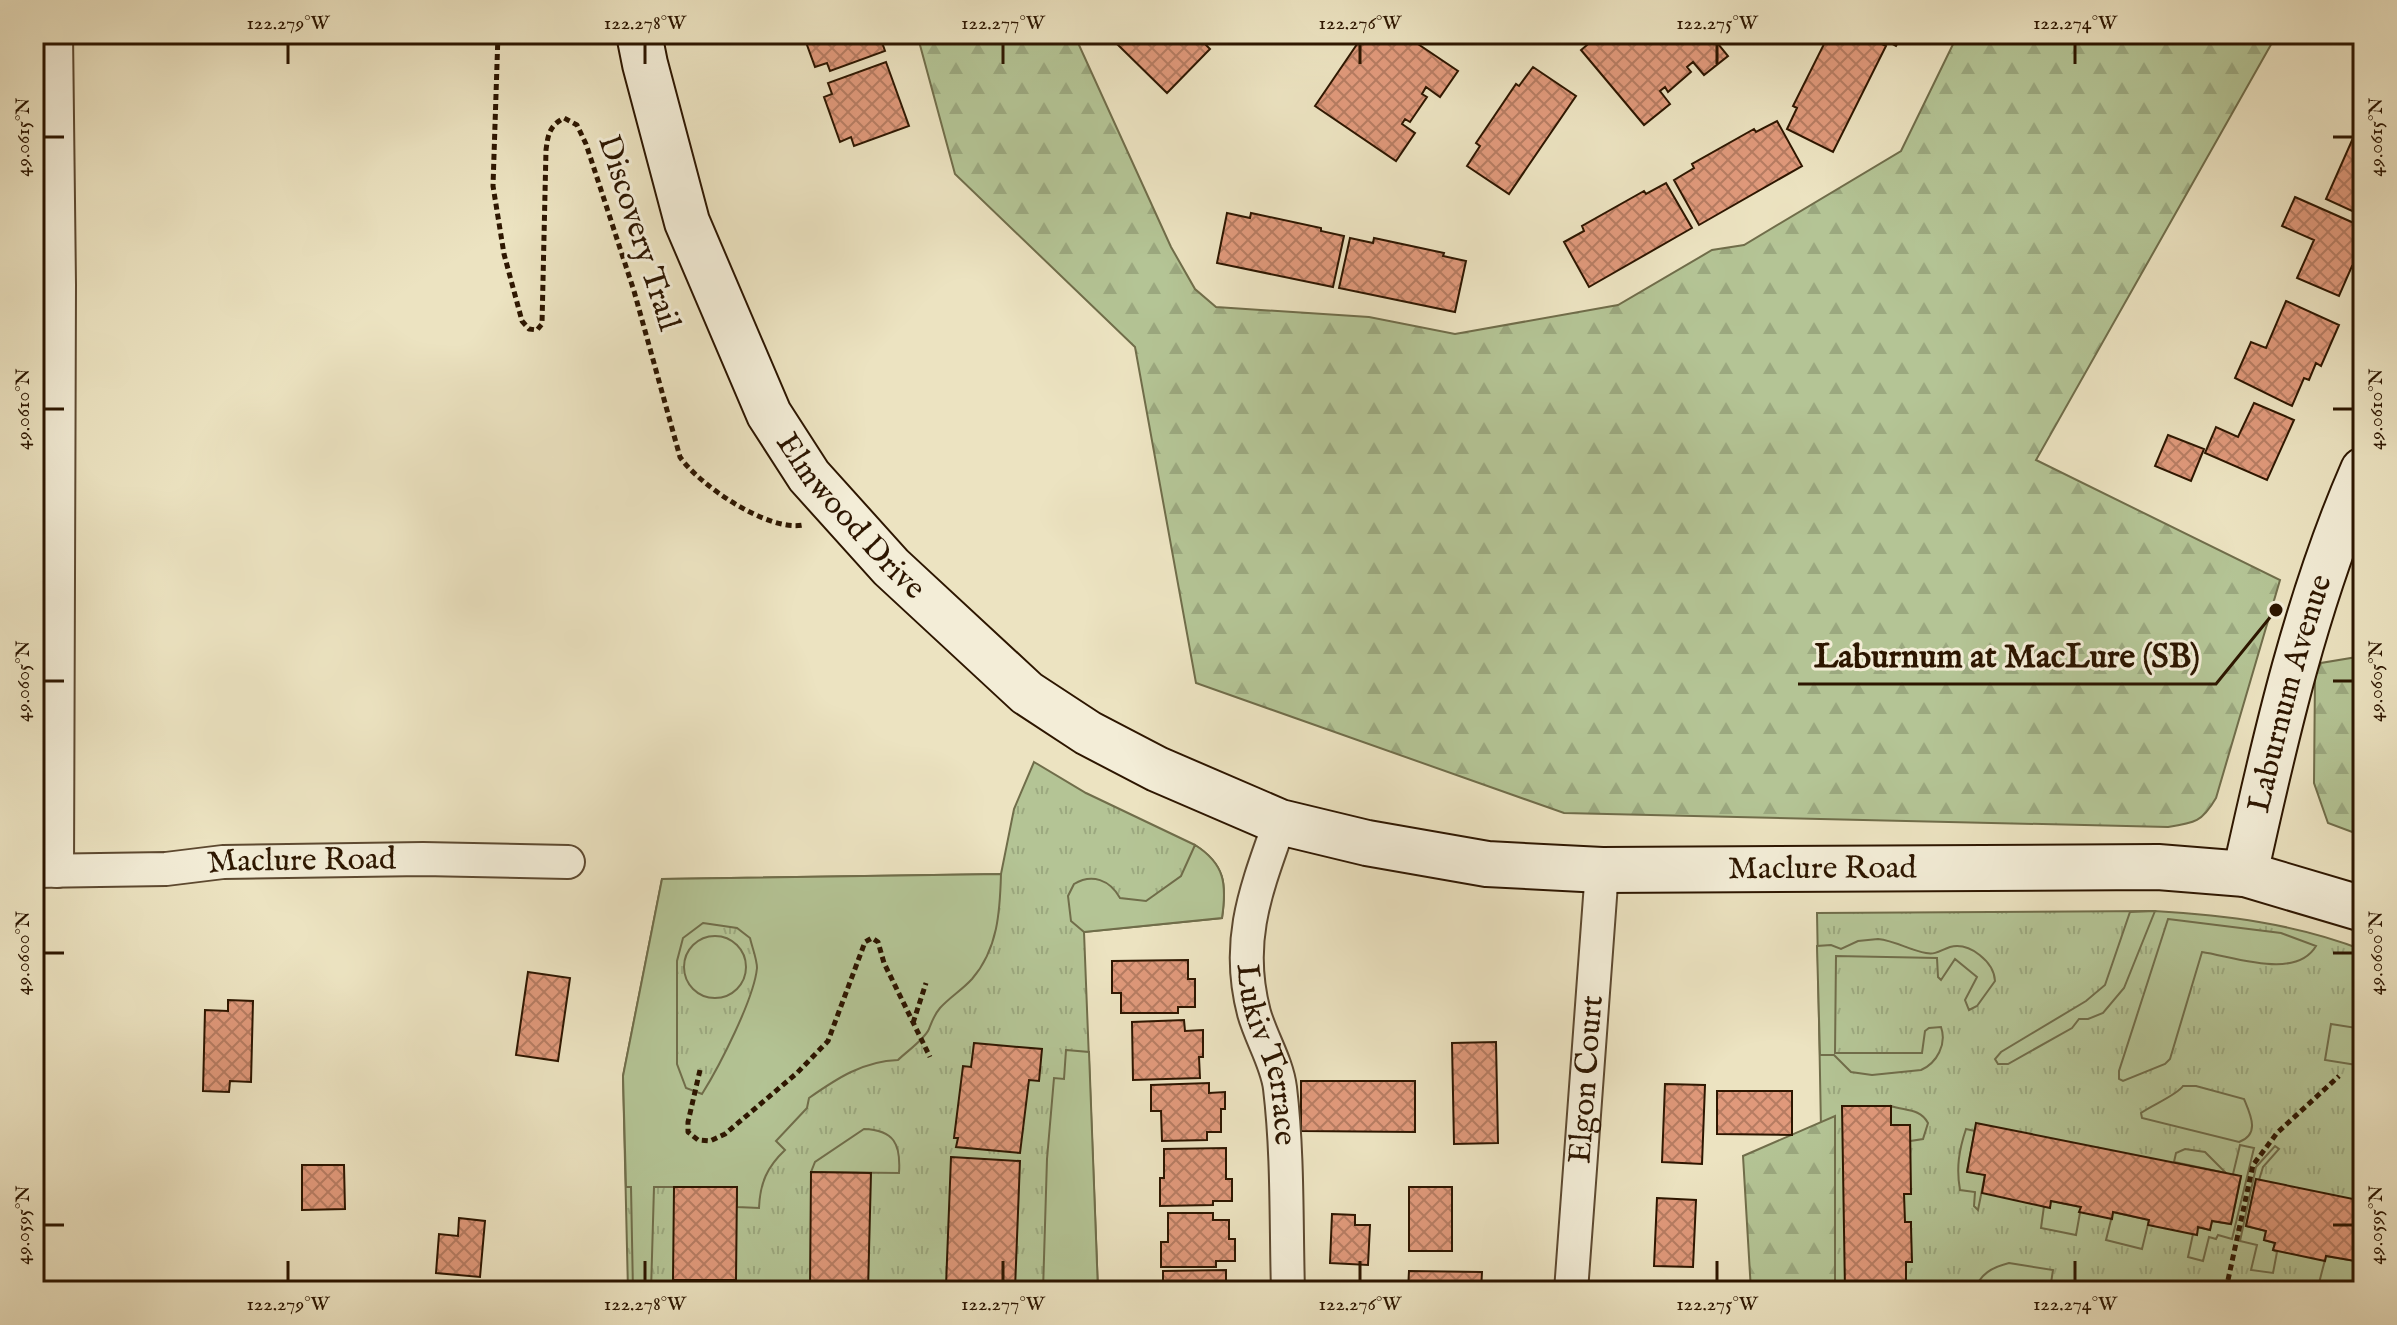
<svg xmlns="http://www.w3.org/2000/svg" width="2397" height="1325" viewBox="0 0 2397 1325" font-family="'IM FELL English',serif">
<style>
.grass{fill:url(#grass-tufts);stroke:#706d4a;stroke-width:2}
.forest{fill:url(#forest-firs);stroke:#706d4a;stroke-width:2}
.garden{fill:#b4c495;stroke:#706d4a;stroke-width:2;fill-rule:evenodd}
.building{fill:url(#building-cross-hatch);stroke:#2d1600;stroke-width:2}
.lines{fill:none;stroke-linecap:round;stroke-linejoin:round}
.street-casing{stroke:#5d4930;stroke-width:36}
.secondary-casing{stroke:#2d1600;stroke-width:48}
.path{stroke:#2d1600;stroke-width:5;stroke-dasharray:6 4;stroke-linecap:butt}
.street{stroke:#f3edd7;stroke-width:32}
.secondary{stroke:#f3edd7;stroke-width:44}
.ticks{fill:none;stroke:#2d1600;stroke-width:3}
.labels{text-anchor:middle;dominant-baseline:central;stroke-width:6;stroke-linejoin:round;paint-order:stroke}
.street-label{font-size:32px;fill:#2d1600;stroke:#f3edd7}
.leader{fill:none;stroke:#2d1600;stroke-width:3}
.callout-dot{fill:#2d1600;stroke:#f3edd7;stroke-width:3}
.callout-label{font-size:34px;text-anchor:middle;font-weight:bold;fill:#2d1600;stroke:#f3edd7;stroke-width:6;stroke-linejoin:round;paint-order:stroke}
.neatline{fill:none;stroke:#2d1600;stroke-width:3}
.ticks-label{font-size:20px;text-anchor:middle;fill:#2d1600}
</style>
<defs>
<pattern id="grass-tufts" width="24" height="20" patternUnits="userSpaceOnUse" patternTransform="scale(2)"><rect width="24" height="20" fill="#b4c495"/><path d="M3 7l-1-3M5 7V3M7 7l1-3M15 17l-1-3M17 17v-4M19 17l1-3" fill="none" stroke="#9ba87f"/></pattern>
<pattern id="forest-firs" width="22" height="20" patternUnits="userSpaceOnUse" patternTransform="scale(2)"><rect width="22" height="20" fill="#b4c495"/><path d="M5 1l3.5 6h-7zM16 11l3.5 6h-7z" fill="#9ba87f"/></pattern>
<pattern id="building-cross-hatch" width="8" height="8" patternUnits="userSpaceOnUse" patternTransform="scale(2)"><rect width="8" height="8" fill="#e0997b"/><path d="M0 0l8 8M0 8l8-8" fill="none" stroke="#b67c62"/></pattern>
</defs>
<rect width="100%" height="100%" fill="#ece3c1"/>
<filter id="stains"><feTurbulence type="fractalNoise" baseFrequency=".0025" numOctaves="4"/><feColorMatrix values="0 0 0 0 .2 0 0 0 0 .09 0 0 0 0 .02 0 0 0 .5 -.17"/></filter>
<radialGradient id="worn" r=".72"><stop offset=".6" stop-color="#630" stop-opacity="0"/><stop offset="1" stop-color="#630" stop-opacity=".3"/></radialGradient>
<!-- grass -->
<path class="grass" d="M1034,762L1086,793L1195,845C1225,864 1227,884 1222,918L1084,932L1098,1291H628L623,1076L662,879L1001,874L1014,809Z
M2154,911C2225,915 2297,924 2363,950V1291H1824L1817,913Z"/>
<!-- forest -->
<path class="forest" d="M917,34H1074L1171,247L1195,289L1216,307L1369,317L1455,334L1618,305L1712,250L1744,245L1901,151L1958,34H2277L2036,460L2280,580L2216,798C2202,822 2195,823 2168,827L1564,813L1196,683L1135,347L955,174Z
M2363,656V836L2328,823L2314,783L2315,675L2321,663Z
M1835,1116V1291H1751L1743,1156Z"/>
<!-- garden -->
<path class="garden" d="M1195,845C1225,864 1227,884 1222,918L1084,932L1071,921L1068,896L1074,884C1092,873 1110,880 1120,898L1146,901L1181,876Z
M1001,874C1000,911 998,949 972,979C962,990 950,997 940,1008C934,1015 932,1021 929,1029C924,1040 907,1051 898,1060C863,1061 836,1079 809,1098L807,1108L776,1141L785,1150C767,1167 760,1183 759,1208L737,1207V1187H654L651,1291H633L631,1187H626L623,1076L662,879ZM703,923L737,928L750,938C752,947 757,959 757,968C754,999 719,1067 702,1094L686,1088L677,1064V961L683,938Z
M2155,911L2124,988L2103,1013L2088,1019H2079L2072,1028L2008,1064H1998L1995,1059L2001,1052L2086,1001L2105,985L2130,912Z
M2168,919L2281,933L2316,946C2296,980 2235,957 2202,952L2170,1059L2165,1064L2123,1081L2119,1079V1071Z
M684 967a31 31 0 1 1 62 0a31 31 0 1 1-62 0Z
M1878,939C1896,941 1909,950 1926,953C1936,955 1941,950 1950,947C1970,942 1994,962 1995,981L1977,1006L1969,1010L1965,1000L1977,977L1955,959L1941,980L1938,977L1937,958L1836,956L1835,1053H1922L1925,1031L1929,1028L1941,1027C1947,1044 1937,1063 1921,1070L1872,1075L1851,1072L1834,1055H1820L1817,946L1831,945L1841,949L1858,941Z
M2331,1024L2363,1029V1066L2325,1060Z
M1066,1050L1089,1052L1098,1291H1043L1047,1159L1054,1078L1064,1079Z
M2183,1086H2196L2244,1099C2251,1116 2260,1134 2239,1142L2142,1118L2141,1113C2152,1105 2177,1095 2183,1086Z
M1891,1106C1905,1111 1920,1108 1928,1123L1923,1139L1910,1141V1125H1891Z
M864,1129C894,1130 901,1144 899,1173L811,1172L815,1162Z
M1966,1129L1975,1131L1967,1171L1985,1175L1978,1210L1974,1206L1975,1192L1960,1190C1956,1168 1959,1150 1966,1129Z
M2240,1145L2254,1148L2232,1239L2218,1235L2216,1239L2209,1237L2203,1261L2188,1257L2193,1234H2197L2198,1227L2210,1230L2212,1221L2231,1224L2241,1177L2233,1174Z
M2275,1146L2279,1149L2263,1167L2259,1180H2256L2246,1226L2266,1231L2264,1240L2275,1243L2273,1250L2277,1252L2273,1273L2251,1270L2257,1245L2240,1241L2256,1167Z
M2185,1149L2205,1152L2226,1173L2174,1162L2176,1153Z
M2051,1201L2081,1207L2076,1235L2041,1228L2044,1206Z
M2113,1212L2149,1220L2142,1249L2106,1240Z
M2326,1256L2361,1262L2357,1291L2319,1283Z
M2009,1263L2053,1270L2051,1283H2002V1291H1975C1979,1274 1993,1267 2009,1263Z"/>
<!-- building -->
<path class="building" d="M803,34H879L885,51L830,71L827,63L815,67Z
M1120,34H1205L1200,39L1210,49L1167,93L1113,40Z
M1364,34H1403L1458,71L1440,97L1426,87L1422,94L1427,97L1410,122L1405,119L1402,124L1415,133L1396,161L1315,106Z
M1600,34H1710L1728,56L1704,75L1693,62L1687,67L1691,72L1668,92L1665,87L1660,91L1670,104L1644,125L1581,50Z
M1834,34H1861L1886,46L1833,152L1787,129L1797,108L1793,106L1825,42L1829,44Z
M1874,34H1903L1896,46Z
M886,62L909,126L854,146L851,137L840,142L824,97L832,94L828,83Z
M1533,67L1576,96L1509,194L1467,166L1480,146L1476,143L1516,84L1519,86Z
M1777,121L1802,166L1699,225L1674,180L1694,168L1692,164L1754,129L1756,132Z
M2357,129L2363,131V216L2326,199Z
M1666,183L1692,228L1589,287L1564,242L1584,231L1582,226L1644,191L1646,194Z
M2295,197L2363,227V271L2352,266L2339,296L2297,278L2314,240L2282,226Z
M1227,213L1250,218L1251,213L1321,228V231L1344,236L1333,287L1217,263Z
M1350,238L1373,243L1374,238L1444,253L1443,256L1466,261L1455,312L1339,288Z
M2286,301L2339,325L2321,366L2316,363L2309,380L2304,378L2292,406L2235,378L2251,342L2266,348Z
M2254,403L2294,420L2267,480L2205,453L2216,427L2238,437Z
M2168,435L2204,449L2191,481L2155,466Z
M1188,960V979H1195V1007H1178V1013H1121V993H1112V961Z
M528,972L570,978L558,1061L516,1055Z
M228,1000L253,1001L251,1082L230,1081L229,1092L203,1091L205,1010L228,1011Z
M1184,1020L1185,1031L1203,1030V1057H1199L1200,1078L1133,1080L1132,1022Z
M1496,1042L1498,1143L1454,1144L1452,1043Z
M974,1043L1042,1049L1039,1081L1029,1080L1020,1153L956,1147L958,1138H954L963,1066L971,1067Z
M1301,1081H1415V1132L1301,1131Z
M1209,1083V1093L1225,1092V1109H1221V1132H1207V1140L1162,1141L1161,1111H1151V1085Z
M1665,1084L1705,1085L1702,1164L1662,1162Z
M1717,1091H1792V1135L1717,1134Z
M1842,1106H1891V1125H1910L1911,1194H1904L1905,1222H1911V1227L1912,1262H1906V1287H1913V1291H1845Z
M1976,1123L2241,1176L2231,1224L2212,1221L2210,1230L2198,1227L2197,1235L2148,1225L2149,1220L2113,1212L2112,1219L2079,1212L2081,1207L2051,1201L2050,1208L1982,1193L1985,1175L1967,1172Z
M1226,1148V1179H1232V1201H1213V1205L1160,1206V1178H1164V1149Z
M951,1157L1020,1161L1015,1289L946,1286Z
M302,1165H344L345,1209L302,1210Z
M811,1172L871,1173L868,1291H810Z
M2256,1179L2363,1201V1269L2360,1268L2361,1262L2326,1256L2325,1261L2273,1250L2275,1243L2264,1240L2266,1231L2246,1226Z
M674,1187H737L736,1280H673Z
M1409,1187H1452V1251H1409Z
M1657,1198L1696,1200L1693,1267L1654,1266Z
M1168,1213H1213V1220H1229V1239H1235V1261H1216V1267H1161V1242H1168Z
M1332,1214L1355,1215V1225H1370L1368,1265L1330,1263Z
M459,1218L485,1221L480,1277L436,1273L439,1234L458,1236Z
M1226,1270V1291H1163V1271Z
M1409,1271L1482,1272L1481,1291H1408Z
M2002,1283H2051V1291H2002Z"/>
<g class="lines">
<!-- street casing -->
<g class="street-casing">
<g id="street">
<path d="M56,34L59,285L57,871"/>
<path id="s1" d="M1280,822C1256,890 1235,941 1254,1013C1261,1038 1277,1063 1280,1088C1288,1155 1286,1224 1288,1291"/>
<path id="s2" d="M34,871L166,869L223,862L423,859L568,862"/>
<path id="s3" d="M1571,1291L1602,870"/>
</g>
</g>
<!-- secondary casing -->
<g class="secondary-casing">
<g id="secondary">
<path id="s4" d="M639,34L645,64L687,222L769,414L809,476L891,567L1027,693L1088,733L1157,769L1280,822L1367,843L1487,864L1602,870L2158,867L2245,874L2363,909"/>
<path id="s5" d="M2245,874C2275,738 2307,598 2363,470"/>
</g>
</g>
<!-- path -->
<path class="path" d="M498,34L493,186L504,254L522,321L529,329L537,330L542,324L546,150C548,135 549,126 564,118L577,125L586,144L634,291L680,457C699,485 768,532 803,525
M913,1023L926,983
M700,1070L688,1122V1132L698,1140L710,1141L725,1134L797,1073L828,1041L865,942L872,938L878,942L884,963L930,1057
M2228,1280L2253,1165L2277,1133L2339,1076"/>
<!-- street -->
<use href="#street" class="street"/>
<!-- secondary -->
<use href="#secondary" class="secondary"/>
</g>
<!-- ticks -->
<path class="ticks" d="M288,44V64M645,44V64M1003,44V64M1360,44V64M1717,44V64M2075,44V64M44,137H64M2333,137H2353M44,409H64M2333,409H2353M44,681H64M2333,681H2353M44,953H64M2333,953H2353M44,1225H64M2333,1225H2353M288,1261V1281M645,1261V1281M1003,1261V1281M1360,1261V1281M1717,1261V1281M2075,1261V1281"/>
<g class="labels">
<!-- street labels -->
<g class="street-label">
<text transform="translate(638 233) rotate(72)">Discovery Trail</text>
<text stroke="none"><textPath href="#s4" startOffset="534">Elmwood Drive</textPath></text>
<text stroke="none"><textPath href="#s5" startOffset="186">Laburnum Avenue</textPath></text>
<text stroke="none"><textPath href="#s2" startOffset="268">Maclure Road</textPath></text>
<text stroke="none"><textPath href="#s4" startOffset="1616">Maclure Road</textPath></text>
<text stroke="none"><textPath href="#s1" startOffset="240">Lukiv Terrace</textPath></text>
<text stroke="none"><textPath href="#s3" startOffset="212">Elgon Court</textPath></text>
</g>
</g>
<!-- callouts -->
<path class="leader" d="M2276 610L2216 684H1798"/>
<circle class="callout-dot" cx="2276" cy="610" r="8"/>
<g class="callout-label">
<text x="2007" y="667">Laburnum at MacLure (SB)</text>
</g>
<!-- margin -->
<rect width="2397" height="1325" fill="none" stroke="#ece3c1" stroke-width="88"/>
<rect x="44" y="44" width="2309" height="1237" class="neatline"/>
<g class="ticks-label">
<text x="288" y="29">122.279°W</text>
<text x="645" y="29">122.278°W</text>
<text x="1003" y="29">122.277°W</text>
<text x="1360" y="29">122.276°W</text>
<text x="1717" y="29">122.275°W</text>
<text x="2075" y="29">122.274°W</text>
<text transform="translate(22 137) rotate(-90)" y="7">49.0615°N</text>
<text transform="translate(2375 137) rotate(-90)" y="7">49.0615°N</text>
<text transform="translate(22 409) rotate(-90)" y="7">49.0610°N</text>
<text transform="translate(2375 409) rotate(-90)" y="7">49.0610°N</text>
<text transform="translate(22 681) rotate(-90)" y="7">49.0605°N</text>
<text transform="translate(2375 681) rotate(-90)" y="7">49.0605°N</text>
<text transform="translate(22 953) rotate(-90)" y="7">49.0600°N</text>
<text transform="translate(2375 953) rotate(-90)" y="7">49.0600°N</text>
<text transform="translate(22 1225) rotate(-90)" y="7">49.0595°N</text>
<text transform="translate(2375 1225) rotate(-90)" y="7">49.0595°N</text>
<text x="288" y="1310">122.279°W</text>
<text x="645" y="1310">122.278°W</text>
<text x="1003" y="1310">122.277°W</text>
<text x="1360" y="1310">122.276°W</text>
<text x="1717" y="1310">122.275°W</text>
<text x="2075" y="1310">122.274°W</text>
</g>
<rect width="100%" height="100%" filter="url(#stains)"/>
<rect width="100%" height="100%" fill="url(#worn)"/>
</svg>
